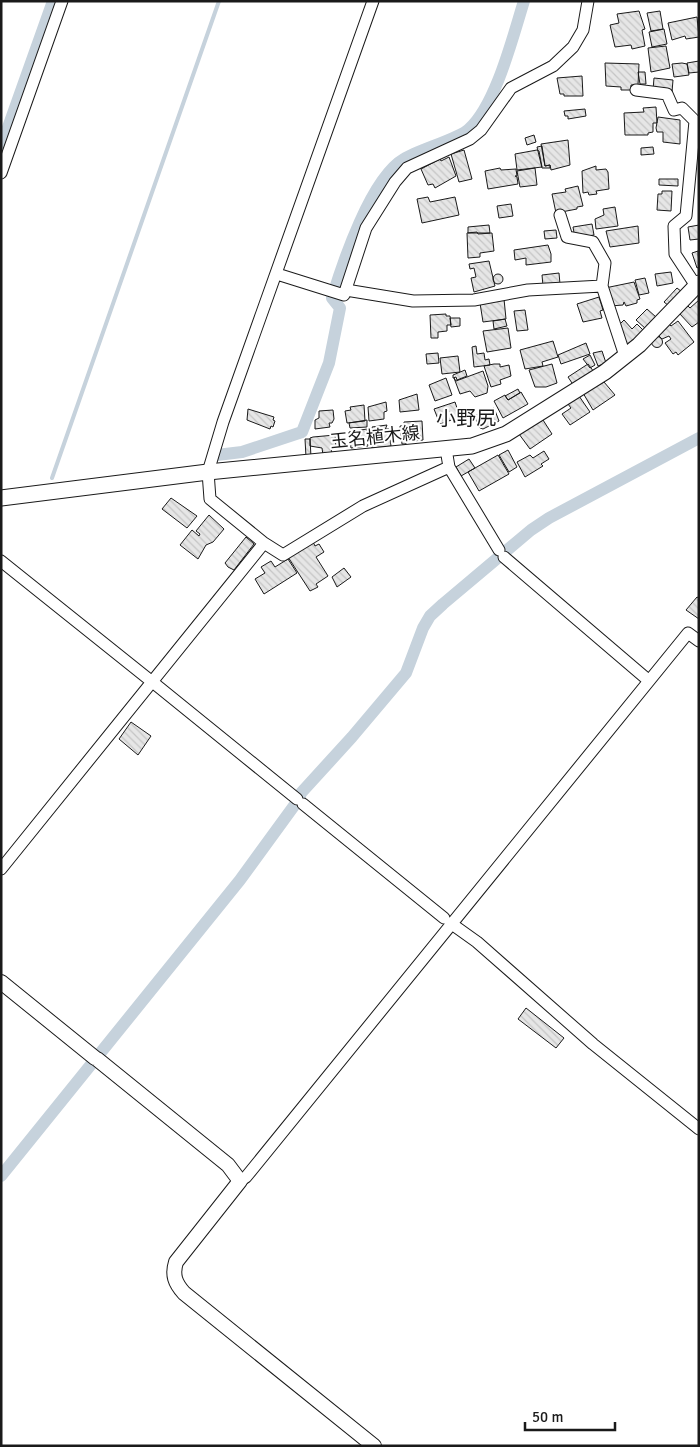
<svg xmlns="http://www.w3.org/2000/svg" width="700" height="1447" viewBox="0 0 700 1447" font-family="Signika,'Noto Sans JP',sans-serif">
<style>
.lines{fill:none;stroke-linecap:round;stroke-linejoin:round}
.stream{stroke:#c6d2dc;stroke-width:4}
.canal{stroke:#c6d2dc;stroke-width:12}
.building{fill:url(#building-back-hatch);stroke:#1a1a1a}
.minor-casing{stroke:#1a1a1a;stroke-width:13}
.tertiary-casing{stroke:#1a1a1a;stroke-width:16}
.secondary-casing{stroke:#1a1a1a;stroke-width:17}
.minor{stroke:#fff;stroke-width:11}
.tertiary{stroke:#fff;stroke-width:14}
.secondary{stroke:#fff;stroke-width:15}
.labels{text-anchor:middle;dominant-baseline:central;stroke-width:4;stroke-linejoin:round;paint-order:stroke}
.street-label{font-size:18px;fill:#1a1a1a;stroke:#fff}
.quarter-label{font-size:20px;fill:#1a1a1a;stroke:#fff}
</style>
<defs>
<pattern id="building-back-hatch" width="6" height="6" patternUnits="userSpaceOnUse" patternTransform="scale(1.25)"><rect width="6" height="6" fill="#e6e6e6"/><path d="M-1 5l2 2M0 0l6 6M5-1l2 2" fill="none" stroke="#c5c5c5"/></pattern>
</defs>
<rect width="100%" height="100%" fill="#fff"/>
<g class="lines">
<!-- stream -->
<path class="stream" d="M52,478L219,1"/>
<!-- canal -->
<path class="canal" d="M1,147L53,1
M217,455L242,452L302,432L329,363L340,308L332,298C343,262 371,178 404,159C418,150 461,138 469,129C496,105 513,36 524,1
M1,1176L240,880L299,799L301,793L352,737L406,673L423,628L430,616L443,604L531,530L549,518L699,438"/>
</g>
<!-- building -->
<path class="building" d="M639,11L645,29L642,30L645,46L632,49L631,45L615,47L610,25L619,23L617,14Z
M660,11L663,29L651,31L647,13Z
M697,17L699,37L686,39L685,36L672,40L668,23Z
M664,29L667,44L652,47L649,32Z
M666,46L670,68L651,72L648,48Z
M699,61V72L689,73L687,63Z
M605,63L639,64L638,85H631V90H621V87L606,86Z
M682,63L687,64L689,75L674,77L672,64Z
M638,72H645L646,84H640Z
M582,76L583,96H564V94H560L557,78Z
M654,78L673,80L672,92L653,90Z
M656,107L657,123H653V132L648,133V135H625L624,113L644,112L643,108Z
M585,109L586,116L568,119V116H565L564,111Z
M658,117L680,120V144L663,142V132H657L656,128Z
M534,135L536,142L527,145L525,138Z
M568,140L570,165L551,170L550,165L545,166L541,144Z
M542,146L545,166L550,165V168H542L537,147Z
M653,147L654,154L641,155V148Z
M464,150L472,179L459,182L451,154Z
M537,150L539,151L542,167L517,170L515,154Z
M449,157L456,176L435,188L433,184L428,185L421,169L440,159L441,161Z
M596,166V170L606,169L608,172L609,189L596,191L597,194L589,195L588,192L583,193L582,171Z
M500,168L501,170L516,169L517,176H515L517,177L518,184L488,189L485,171Z
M535,168L537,185L520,187L517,171Z
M659,179H678V186L659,185Z
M578,186L583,206L577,207V209L556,213L552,194L566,192L565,189Z
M662,191H672L671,211L657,210L658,194H662Z
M428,197L430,202L455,197L459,215L422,223L417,199Z
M511,204L513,216L499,218L497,206Z
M615,207L618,226L596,229L595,219L604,215L603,209Z
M592,224L594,235L575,238L573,227Z
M489,225L490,233H468V227Z
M699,225V239L690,240L688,227Z
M638,226L639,243L610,247L606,231Z
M556,230L557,238L545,239L544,231Z
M477,232L478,234L492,233L494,251L480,253V257L468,258L467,233Z
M548,245L551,254V262L526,265V258L515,260L514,250Z
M698,251L699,267L697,268L692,253Z
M489,261L495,286L474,292L471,278L476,277L474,268L470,269L469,264Z
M671,272L673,283L657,286L655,274Z
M559,273L560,284L543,286L542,275Z
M493 279a5 5 0 1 1 10 0a5 5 0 1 1-10 0Z
M645,278L649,293L639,295L635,280Z
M634,282L640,299L637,300V303L626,306L624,302L623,305L610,306L605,288Z
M677,288L682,292L669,306L664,302Z
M599,297L603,310L600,311L602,318L583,322L577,304Z
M504,299L506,319L483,322L480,303Z
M699,300V322L692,327L679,313L687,305L690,308Z
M647,309L656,317L646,329L636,320Z
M525,310L528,330L517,331L514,311Z
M446,314V316H450L451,325H447V331L438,332V338H431L430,315Z
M450,318H460V326L451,327Z
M505,319L507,326L494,329L493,321Z
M624,320L632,329L637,324L644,331L627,347L617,327Z
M678,321L694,342L678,355L676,352L673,354L665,343L671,339L669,336L662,339L658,335L669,324L671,326Z
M508,328L511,348L487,352L483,331Z
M651.5 342a5.5 5.5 0 1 1 11 0a5.5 5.5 0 1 1-11 0Z
M553,341L558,357L542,362L543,366L525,369L520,350Z
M586,343L590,354L561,364L558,355Z
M476,346L477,354L484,353L485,360L489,359L490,365L474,367L472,347Z
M602,351L606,363L598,366L593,353Z
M438,353L439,363L427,364L426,354Z
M590,355L595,365L590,368L583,359Z
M458,356L460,372L442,374L440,358Z
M494,364H500V367L509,365L511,376L500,380L501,384L491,387L484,366Z
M552,364L557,383L546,387H535L529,370Z
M588,364L594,372L574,386L568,377Z
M465,370L467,376L457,380L456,377L453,378V375Z
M483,371L488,386L487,393L475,397L470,391L460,394L454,378L456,381Z
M446,378L452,395L435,401L429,385Z
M604,382L615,395L593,410L583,393Z
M518,389L520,393L508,400L505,396Z
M521,392L528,404L503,418L494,401L505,395L508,400Z
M417,394L419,410L400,412L399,400Z
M579,396L590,412L570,425L562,414L571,408L568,404Z
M386,402L387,411L384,412V419L369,421L368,407Z
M455,402L460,417L440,424L434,409Z
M364,405L365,421L347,423L345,411L351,410L350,407Z
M494,408L499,421L483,429L480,428L474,416Z
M248,409L274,417L273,420L275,421L273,427L271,426L270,429L247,420Z
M333,410L334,419L332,423H329L330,427L315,429V420L319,418V411Z
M367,420V427L350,428L349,423Z
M543,420L552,434L530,449L519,434Z
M422,421L423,440L413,441L412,436H405L404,422Z
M387,425L385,430L372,431V427Z
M400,426H405L406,444H402Z
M367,429L368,446L351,448L349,432Z
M386,429H389L391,446L372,448L371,438H374V435L386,432Z
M335,435L336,447H331L332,454L323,455L322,448L310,446V438L313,437Z
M305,439H310L311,457H306Z
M508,450L517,467L509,472L499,455Z
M544,451L549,459L541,464L543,466L525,477L517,462L530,455L533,458Z
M498,455L509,474L479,491L468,472Z
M469,459L475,468L461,476L456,467Z
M171,498L197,516L187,528L162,509Z
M209,515L224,529L213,542L206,545L198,559L180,545L192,530L199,536L200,534L196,531Z
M246,537L254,544L234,570L228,567L225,563Z
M313,542L315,546L319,544L324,552L316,557L328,576L316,584L318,587L310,591L288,557Z
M288,559L297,573L264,594L255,579L265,573L261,567L271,561L275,567Z
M344,568L351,577L337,587L332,577Z
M697,597L699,598V619L686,610Z
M131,722L151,736L138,755L119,739Z
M526,1008L564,1038L556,1048L518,1019Z"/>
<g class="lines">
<!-- minor casing -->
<g class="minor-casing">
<path id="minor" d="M636,90L667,94L674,110L682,108L695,121L686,216L674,226L675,254L696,286
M1,173L62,1
M560,215L567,237L593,242L605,263L602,286L625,356
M277,274L344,295L366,228L395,182L407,168L470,139L481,130L511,88L553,66L573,47L583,30L588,1
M346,290L413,301L474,300L528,290L602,286
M446,449L449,467L499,550
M264,543L283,555L363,506L449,467
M504,557L648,680
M1,561L151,681
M155,684L297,799
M303,804L444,918
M1,869L264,543L210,499L208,472L223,422L373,1
M456,927L477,942L593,1044L699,1129
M240,1181L246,1177L688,633L699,641"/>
</g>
<!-- tertiary casing -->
<g class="tertiary-casing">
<path id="tertiary" d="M1,982L95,1058
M97,1059L228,1165L240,1181L176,1262C172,1275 175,1283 184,1293L374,1446"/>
</g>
<!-- secondary casing -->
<g class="secondary-casing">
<path id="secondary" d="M1,498L208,472L472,446L506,434L605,372L639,345L699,283"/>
</g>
<!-- minor -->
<use href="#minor" class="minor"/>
<!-- tertiary -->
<use href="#tertiary" class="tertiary"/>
<!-- secondary -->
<use href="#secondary" class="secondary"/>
</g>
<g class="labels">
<!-- street labels -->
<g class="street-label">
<text transform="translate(375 437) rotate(-6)">玉名植木線</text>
</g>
<!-- quarter labels -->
<g class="quarter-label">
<text x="466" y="418">小野尻</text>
</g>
</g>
<!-- border -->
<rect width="700" height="1447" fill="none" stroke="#1a1a1a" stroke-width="5"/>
<!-- scale -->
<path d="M525 1422v8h90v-8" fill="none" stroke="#1a1a1a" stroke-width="2.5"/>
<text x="532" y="1422" font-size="15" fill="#1a1a1a" stroke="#ffffff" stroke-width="4" paint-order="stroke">50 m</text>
</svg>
